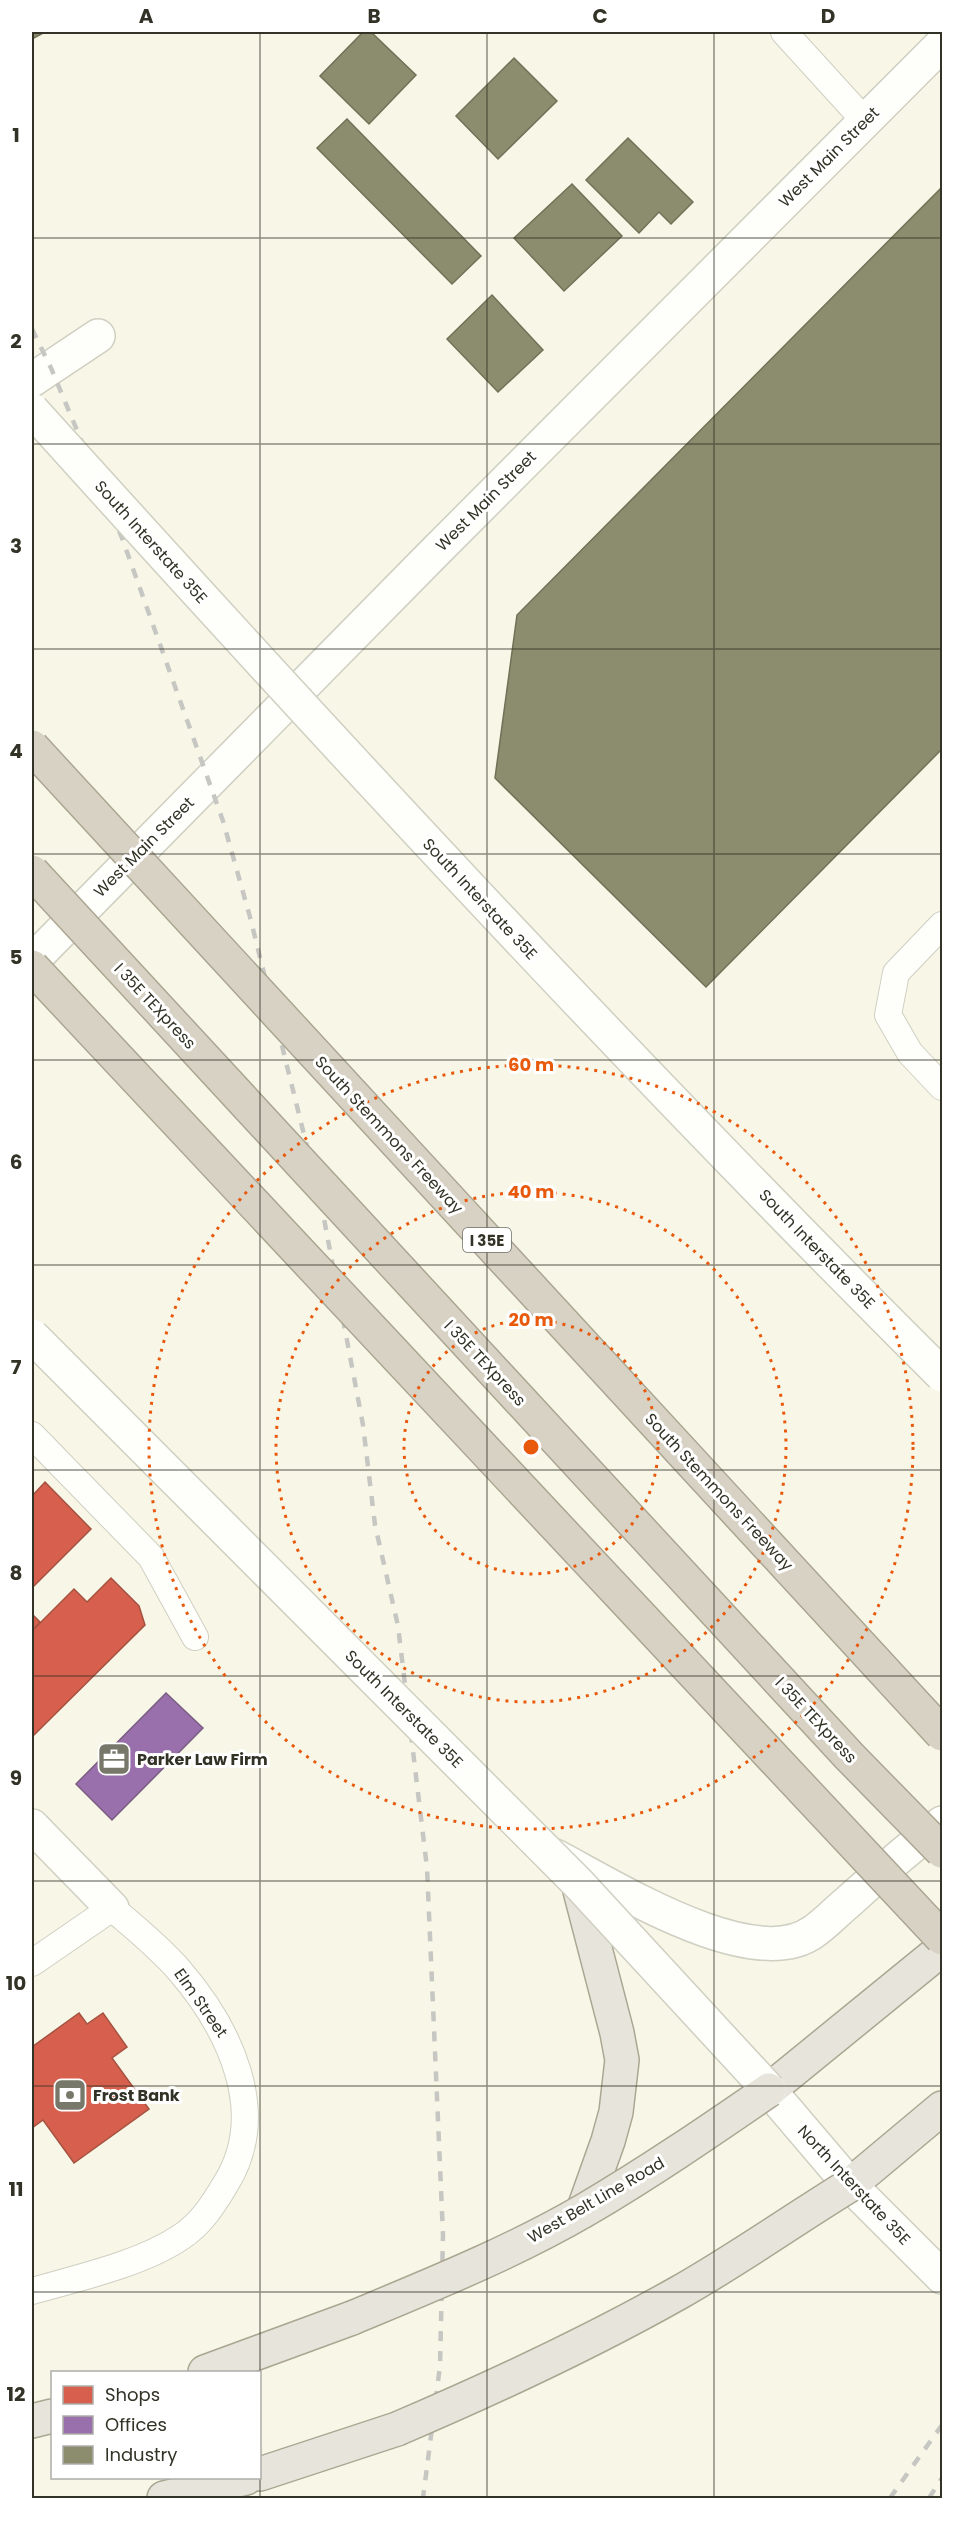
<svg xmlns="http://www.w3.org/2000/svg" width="974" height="2530" viewBox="0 0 974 2530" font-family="Poppins,sans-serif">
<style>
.shops{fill:#d6604d;stroke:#a55241;stroke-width:1.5}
.offices{fill:#9970ab;stroke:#7a5d83;stroke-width:1.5}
.industry{fill:#8c8c6e;stroke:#717158;stroke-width:1.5}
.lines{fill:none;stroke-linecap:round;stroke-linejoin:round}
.lane-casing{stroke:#cfcfc2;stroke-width:28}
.street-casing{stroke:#cfcfc2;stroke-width:36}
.secondary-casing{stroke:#cfcfc2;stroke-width:36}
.primary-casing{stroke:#aba692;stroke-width:36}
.lane{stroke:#fefefb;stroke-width:26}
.street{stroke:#fefefb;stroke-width:33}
.secondary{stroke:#fefefb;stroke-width:33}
.primary{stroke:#e7e4db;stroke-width:33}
.rail{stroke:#c6c6c2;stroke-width:4.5;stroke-dasharray:10 10;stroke-linecap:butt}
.secondary-bridge-casing{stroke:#cfcfc2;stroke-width:36;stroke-linecap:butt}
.primary-bridge-casing{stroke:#aba692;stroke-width:36;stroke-linecap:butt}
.highway-bridge-casing{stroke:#aba692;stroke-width:36;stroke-linecap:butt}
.secondary-bridge{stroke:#fefefb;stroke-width:33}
.primary-bridge{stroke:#e7e4db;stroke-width:33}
.highway-bridge{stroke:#d8d2c5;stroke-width:33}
.grid{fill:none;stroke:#323226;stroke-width:1.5;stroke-opacity:0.55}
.ring{fill:none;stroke:#e8590c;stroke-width:3;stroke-dasharray:3 6}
.labels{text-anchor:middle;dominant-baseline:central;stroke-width:6;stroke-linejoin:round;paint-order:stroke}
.shield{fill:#fff;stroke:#707067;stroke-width:1.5}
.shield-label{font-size:15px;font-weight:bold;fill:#323226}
.street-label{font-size:16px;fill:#323226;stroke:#fff}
.poi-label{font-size:16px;font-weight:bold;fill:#323226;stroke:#fff;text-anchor:start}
.centre{fill:#e8590c;stroke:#fff;stroke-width:3}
.ring-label{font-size:18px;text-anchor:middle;font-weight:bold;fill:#e8590c;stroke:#fff;stroke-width:6;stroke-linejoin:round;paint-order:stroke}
.neatline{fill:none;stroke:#323226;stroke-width:2}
.grid-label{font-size:20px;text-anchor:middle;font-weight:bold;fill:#323226}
</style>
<rect width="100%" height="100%" fill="#f8f7e7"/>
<!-- shops -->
<path class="shops" d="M45,1482L91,1529L32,1588V1496Z
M111,1578L139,1606L145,1625L32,1737V1631L74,1589L87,1602Z
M32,1614L40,1622L32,1631Z
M79,2013L87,2024L103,2013L127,2047L112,2058L149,2109L74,2163L43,2120L32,2128V2047Z"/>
<!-- offices -->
<path class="offices" d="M166,1693L203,1728L112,1820L76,1784Z"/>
<!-- industry -->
<path class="industry" d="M32,32H45L32,39Z
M363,32H371L416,75L369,124L320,76Z
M514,58L557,101L498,159L456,116Z
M347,119L481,256L452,284L317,148Z
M628,138L693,202L671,224L659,212L639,233L586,180Z
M572,184L622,236L564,291L514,238Z
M942,187V749L706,987L495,778L517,615Z
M492,295L543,350L498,392L447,339Z"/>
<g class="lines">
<!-- lane casing -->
<g class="lane-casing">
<path id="lane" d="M784,32L865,121
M942,925L896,973L888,1015L910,1053L942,1087
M32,1435L151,1557L195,1637
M32,1963L112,1908C135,1928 159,1947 179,1970C229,2028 271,2113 225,2185C213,2205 201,2224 181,2237C141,2264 78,2278 32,2291"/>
</g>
<!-- street casing -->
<g class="street-casing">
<path id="street" d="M32,380L98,336
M32,961L434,553L942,44
M32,1826L112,1908"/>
</g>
<!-- secondary casing -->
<g class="secondary-casing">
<path id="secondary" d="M555,1856C613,1886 753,1975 813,1932C825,1924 836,1912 848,1902C878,1875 909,1847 942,1823
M769,2090L850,2185L942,2277"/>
</g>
<!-- primary casing -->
<g class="primary-casing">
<path id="primary" d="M578,1883L617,2033L622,2060L616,2112L608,2141L583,2211
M769,2090L942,1949
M850,2185L942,2108
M205,2372L352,2318
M32,2421L52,2416
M260,2474L397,2429
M164,2498L246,2478"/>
</g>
<!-- lane -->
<use href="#lane" class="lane"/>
<!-- street -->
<use href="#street" class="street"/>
<!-- secondary -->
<use href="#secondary" class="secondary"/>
<!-- primary -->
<use href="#primary" class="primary"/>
<!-- rail -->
<path class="rail" d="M32,329L51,368L122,538L223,821L250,917L321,1203L363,1425L375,1525L398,1626L427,1868L443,2235L440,2366L423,2498
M890,2498L942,2425
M929,2498L942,2478"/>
<!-- secondary-bridge casing -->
<g class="secondary-bridge-casing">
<path id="secondary-bridge" d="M32,410C328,738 629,1063 942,1375
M32,1336L578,1883L769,2090"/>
</g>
<!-- primary-bridge casing -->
<g class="primary-bridge-casing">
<path id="primary-bridge" d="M352,2318C431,2285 511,2253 585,2210C648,2173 708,2132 769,2090
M397,2429C493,2388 588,2344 680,2292C738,2259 793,2220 850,2185"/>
</g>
<!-- highway-bridge casing -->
<g class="highway-bridge-casing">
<path id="highway-bridge" d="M32,747L942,1734
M32,872L849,1756L942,1851
M32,967L942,1938"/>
</g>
<!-- secondary-bridge -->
<use href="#secondary-bridge" class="secondary-bridge"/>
<!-- primary-bridge -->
<use href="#primary-bridge" class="primary-bridge"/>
<!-- highway-bridge -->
<use href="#highway-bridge" class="highway-bridge"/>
</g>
<!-- grid -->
<path class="grid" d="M260,32V2498M487,32V2498M714,32V2498M32,238H942M32,444H942M32,649H942M32,854H942M32,1060H942M32,1265H942M32,1470H942M32,1676H942M32,1881H942M32,2086H942M32,2292H942"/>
<!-- distance rings -->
<g class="ring">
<circle cx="531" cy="1447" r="127"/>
<circle cx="531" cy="1447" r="255"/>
<circle cx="531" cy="1447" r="382"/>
</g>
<!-- icons -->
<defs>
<g id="office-square" transform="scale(1.725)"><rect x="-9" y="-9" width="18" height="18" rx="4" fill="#77776a" stroke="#fff"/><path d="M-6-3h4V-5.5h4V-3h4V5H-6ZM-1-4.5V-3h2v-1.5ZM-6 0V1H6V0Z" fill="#fff"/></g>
<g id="bank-square" transform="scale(1.725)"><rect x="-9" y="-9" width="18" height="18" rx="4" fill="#77776a" stroke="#fff"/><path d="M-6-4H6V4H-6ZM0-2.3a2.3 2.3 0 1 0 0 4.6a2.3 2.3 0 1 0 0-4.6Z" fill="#fff"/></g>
</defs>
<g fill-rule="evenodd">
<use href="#office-square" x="114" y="1759"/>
<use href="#bank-square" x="70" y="2095"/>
</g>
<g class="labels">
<!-- shield labels -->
<rect class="shield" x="463" y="1228" width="48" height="24" rx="4.5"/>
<g class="shield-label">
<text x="487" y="1240">I 35E</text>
</g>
<!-- street labels -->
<g class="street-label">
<text transform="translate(829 157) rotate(-45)">West Main Street</text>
<text transform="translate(486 501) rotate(-45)">West Main Street</text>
<text transform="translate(151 542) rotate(48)">South Interstate 35E</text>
<text transform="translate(144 847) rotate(-45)">West Main Street</text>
<text transform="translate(480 899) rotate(47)">South Interstate 35E</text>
<text transform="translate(155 1006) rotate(47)">I 35E TEXpress</text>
<text transform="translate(389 1135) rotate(47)">South Stemmons Freeway</text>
<text transform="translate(817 1249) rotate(46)">South Interstate 35E</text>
<text transform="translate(485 1363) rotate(47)">I 35E TEXpress</text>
<text transform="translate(719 1492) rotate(47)">South Stemmons Freeway</text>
<text transform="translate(404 1709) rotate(45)">South Interstate 35E</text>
<text transform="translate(816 1720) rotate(47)">I 35E TEXpress</text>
<text transform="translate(201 2003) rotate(55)">Elm Street</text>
<text transform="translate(854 2185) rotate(47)">North Interstate 35E</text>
<text transform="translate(596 2200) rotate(-30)">West Belt Line Road</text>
</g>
<!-- poi labels -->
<g class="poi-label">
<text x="137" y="1759">Parker Law Firm</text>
<text x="93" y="2095">Frost Bank</text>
</g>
</g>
<circle cx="531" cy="1447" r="9" class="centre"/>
<g class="ring-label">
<text x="531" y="1071">60 m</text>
<text x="531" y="1198">40 m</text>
<text x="531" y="1326">20 m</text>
</g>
<!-- border -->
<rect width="974" height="2530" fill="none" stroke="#ffffff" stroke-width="66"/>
<!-- legend -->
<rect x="51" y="2371" width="210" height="108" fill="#ffffff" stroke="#adada8" stroke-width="1.5"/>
<rect x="63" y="2386" width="30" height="18" fill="#d6604d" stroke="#adada8" stroke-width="1.5"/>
<text x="105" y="2401" font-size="18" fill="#323226">Shops</text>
<rect x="63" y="2416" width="30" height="18" fill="#9970ab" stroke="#adada8" stroke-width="1.5"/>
<text x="105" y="2431" font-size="18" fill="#323226">Offices</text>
<rect x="63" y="2446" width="30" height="18" fill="#8c8c6e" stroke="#adada8" stroke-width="1.5"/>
<text x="105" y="2461" font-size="18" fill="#323226">Industry</text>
<rect x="33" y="33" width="908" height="2464" class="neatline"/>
<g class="grid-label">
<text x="146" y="23">A</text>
<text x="374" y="23">B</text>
<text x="600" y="23">C</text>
<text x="828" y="23">D</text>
<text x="16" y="142">1</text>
<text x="16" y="348">2</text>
<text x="16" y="553">3</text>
<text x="16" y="758">4</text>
<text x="16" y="964">5</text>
<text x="16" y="1169">6</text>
<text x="16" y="1374">7</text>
<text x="16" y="1580">8</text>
<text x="16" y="1785">9</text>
<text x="16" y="1990">10</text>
<text x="16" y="2196">11</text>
<text x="16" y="2401">12</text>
</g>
</svg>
